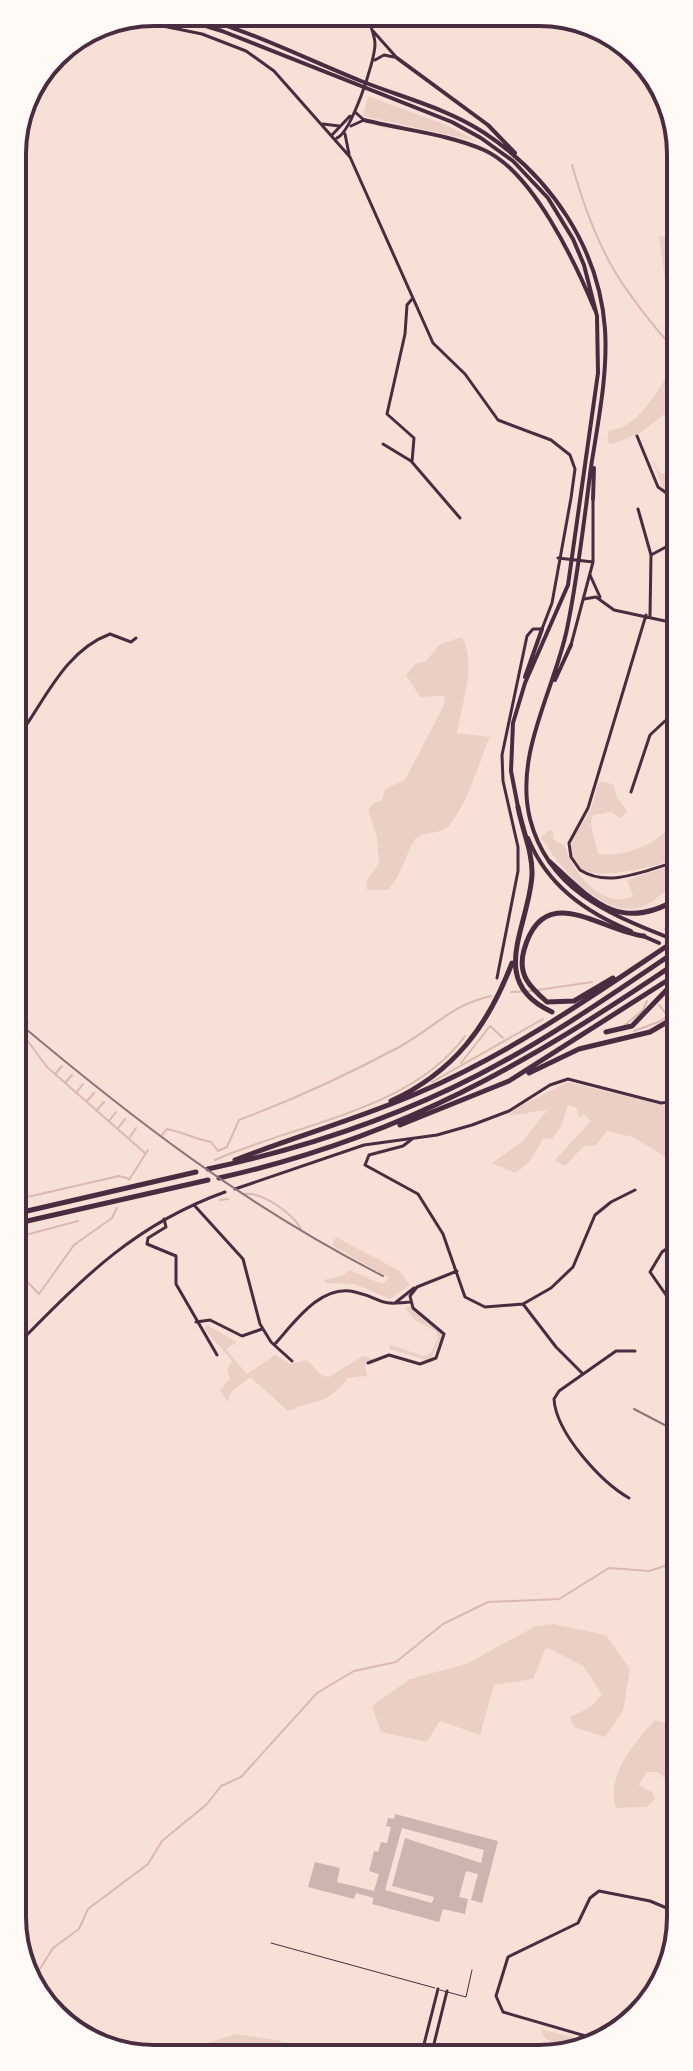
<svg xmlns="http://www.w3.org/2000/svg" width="693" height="2071" viewBox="0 0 693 2071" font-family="'Zilla Slab',serif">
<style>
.green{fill:#ebcfc5}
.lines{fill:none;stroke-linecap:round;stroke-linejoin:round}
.stream{stroke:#dcb8b0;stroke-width:2}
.building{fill:#ccb4b1;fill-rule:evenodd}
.service{stroke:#4a2c40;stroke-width:1}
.minor{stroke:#4a2c40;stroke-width:3}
.tertiary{stroke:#4a2c40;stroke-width:3}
.trunk{stroke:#4a2c40;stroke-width:4}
.motorway{stroke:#4a2c40;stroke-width:5}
.rail{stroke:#8f747c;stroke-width:2}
.rim{fill:none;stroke:#4a2c40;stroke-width:4}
</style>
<rect width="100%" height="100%" fill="#f7e1d7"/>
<!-- green -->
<path class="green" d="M368,96L446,125L476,141L363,116Z
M659,236L678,240V292L667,295Z
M678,351L679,403L640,433L612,444L607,442L609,430C636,430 659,390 671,368C675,360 673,357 678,351Z
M652,459L660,473L679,476V499L663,489Z
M461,637C478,659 461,707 457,733L490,737C478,764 469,800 451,823C441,837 422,829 414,841C404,858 402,874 388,890H367L366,882L379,863L377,837L368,810L375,802L382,801L385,789L405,780L445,703L444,696L420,697L406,675L415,664L425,662L439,645Z
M602,781L614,785L617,798L627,811L621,818L611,812L593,815L591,824L598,854C625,859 666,840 679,816V859C659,864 565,895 571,847C572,836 583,824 588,814C593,805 595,794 598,784Z
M549,830L553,832L554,840L565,846C571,872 604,911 633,896L627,880L679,863V880C669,887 655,902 644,906C604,922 558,866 541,837Z
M568,1082L669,1107L680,1121V1166L633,1137L607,1131L596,1145L584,1146L565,1166L555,1160L591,1121L584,1114L579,1118L577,1108L568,1105L561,1127L552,1139L544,1138L529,1162L515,1173L492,1163L523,1141L547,1110L507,1116L518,1107Z
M336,1237L400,1271L410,1285L390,1299L355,1284L326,1283L324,1280L342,1276L349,1270L382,1284L389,1278L332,1245Z
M410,1306L443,1334L430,1361L389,1349L391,1345L424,1356L431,1352L438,1338L436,1331L416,1321L405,1308Z
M207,1325L237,1342L226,1349L247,1374L275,1355L290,1364L307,1360L321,1375L329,1377L363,1356L373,1359L365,1366L367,1376L348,1378C328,1405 317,1399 288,1411L250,1377L231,1392L228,1402L220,1390L230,1379L227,1370L232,1361L204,1328Z
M553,1624L606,1635L630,1669L623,1711L605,1737L574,1727L570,1717L591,1707L602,1694L583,1666L546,1647L533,1679L494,1685L480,1735L440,1721L427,1742L381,1732L372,1706L410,1679L466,1664L536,1626Z
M680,1632V1676L670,1644Z
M655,1720L672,1725L677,1732L681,1793L658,1772H647L639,1785L652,1792L655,1799L647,1807L616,1808C605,1776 635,1742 655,1720Z
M540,2029L592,2042L570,2055L545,2038Z
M236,2034L281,2041V2045L249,2056H131L147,2049L178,2052Z"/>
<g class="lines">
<!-- stream -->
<path class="stream" d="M572,165C597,252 619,287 678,354
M666,900L679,892
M665,929L675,931L679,928
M538,990L592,982
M511,992L532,991
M666,995L679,989
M659,1005L668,1016
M14,1013L17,1018
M14,1025L21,1032
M26,1025L28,1022
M625,1025L643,1010L647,1001
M668,1030L679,1023
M634,1031L661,1021L679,1006
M21,1032L47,1067L145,1153
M461,1063L490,1026L503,1038
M55,1074L62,1066
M432,1082L543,1019
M65,1083L72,1075
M76,1093L83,1084
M87,1101L94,1093
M97,1110L104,1102
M109,1121L116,1112
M118,1128L125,1119
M162,1135L167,1129C183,1132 195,1139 211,1142L218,1151L227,1147L239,1120C295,1099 349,1074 401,1046C435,1027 451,1005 491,996
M130,1137L136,1128
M215,1160C295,1124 412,1110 465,1036
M129,1180L148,1150
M244,1194C262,1191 293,1214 301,1229
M14,1200L119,1176L130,1179
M220,1200L228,1199
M14,1238L78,1221
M14,1268L39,1294L74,1245L112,1218L117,1208
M33,1980L53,1948L79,1929L88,1909L148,1864L162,1841L207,1804L221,1786L241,1777L317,1693L354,1671L396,1662L443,1624L488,1602L559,1599L609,1568L649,1571L680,1561"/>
</g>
<!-- building -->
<path class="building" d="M395,1814L498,1841L482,1903L471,1900L478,1874L466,1871L459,1897L468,1899L465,1914L443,1909L439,1922L372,1904L374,1898L356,1893L354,1899L308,1887L315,1862L340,1868L337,1882L374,1891L379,1874L369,1871L374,1851L378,1852L381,1842L387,1843L391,1827L386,1826L388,1818L394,1819ZM402,1828L484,1850L481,1863L405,1838L392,1886L434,1897L432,1903L385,1890Z"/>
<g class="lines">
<!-- service -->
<path class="service" d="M271,1943L435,1988
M440,1990L466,1997L472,1970"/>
<!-- minor -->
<path class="minor" d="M412,299L407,305L405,334L387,414L414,438L412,462
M637,436L658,487L679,502
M383,444L411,461L460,518
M638,509L651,555
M590,575L600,597
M584,599L596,597L614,610L679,624
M646,615L588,808L569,843L571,857L580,870C610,889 648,869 679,861
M650,616L651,555L679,540
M13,744C44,704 62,652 110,634L131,642L136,638
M631,792L650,735L665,721L679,730
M497,978L518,871V847L503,781L502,755L527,636L533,629H542
M412,1139L403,1146L369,1155L365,1165L418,1194L443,1234L465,1297L485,1307L523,1304L551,1288L573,1267L595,1215L611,1202L635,1190
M194,1205L243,1259L260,1324L271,1342L292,1361
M164,1219L166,1227L148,1238L147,1244L176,1256V1284L217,1355
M680,1239L662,1252L650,1272L680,1315
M395,1303L414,1288
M523,1304L556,1347L582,1373
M196,1322L210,1320L242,1336L262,1329
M274,1345C294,1323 321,1283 355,1292C385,1299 374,1306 410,1302
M368,1363L389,1355L420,1364L436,1358L444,1334L413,1308L410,1296L417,1287L457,1271
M629,1498C601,1482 556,1433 554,1399L559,1391L616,1351H635
M421,2056L438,1989
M431,2056L447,1991"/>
<!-- tertiary -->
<path class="tertiary" d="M113,27L153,24L202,34L246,51L274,71L350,157L433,343L465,374L498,420L551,440L570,455L575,469L571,498L552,603L542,629
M373,31L397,58
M375,60L384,55L394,57
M323,124L339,126
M351,126L364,120L355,112
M345,134L349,154
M332,135L350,116
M337,138C351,132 375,62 375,44C375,34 369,23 366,13
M558,558L593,562
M571,645L593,562V500
M235,1189L364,1145L437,1135L472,1125L509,1111L550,1085L568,1079L661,1103L680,1101
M14,1348C81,1280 133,1225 225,1192
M596,2039L503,2012L496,1996L508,1957L578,1923L590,1898L599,1891L650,1901L681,1914
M277,2056L299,2053L330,2056"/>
<!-- trunk -->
<path class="trunk" d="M177,12C240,25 301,57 361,81C401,97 446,108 483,132C550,176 599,247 605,329C608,374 598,422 591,467C584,521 578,576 567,629C554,691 514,754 530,819C548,889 606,913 667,937
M147,15L183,19L222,31L452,122L481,138L513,161L548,198L573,239L584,265L597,316L598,373L568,585L525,683L513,723L511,771L518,807
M397,58L488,125L515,153
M364,120C403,130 448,134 484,150C533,172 575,262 595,310
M593,499L594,468
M525,677L542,629
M555,680L571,645
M528,838C547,885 585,912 631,931
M643,936L659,943"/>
<!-- motorway -->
<path class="motorway" d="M518,807C522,829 533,853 532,875C529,927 486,982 552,1012
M550,862C592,901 620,934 679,898
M613,978L574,1001L547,1002C530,987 517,975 524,950C544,879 600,931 644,936
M606,1032L632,1026L679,977
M529,1073L579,1049L650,1032L679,1015
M391,1101C454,1072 488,1026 512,963
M400,1125L509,1081L679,973
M235,1160C296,1136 358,1119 418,1093C512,1053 595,994 679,938
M208,1169C301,1149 393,1119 478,1075C548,1039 614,993 679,949
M219,1178C402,1137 527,1064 679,961
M14,1214L196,1172
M14,1224L208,1180"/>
<!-- rail -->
<path class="rail" d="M14,1019C134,1120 243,1204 383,1276
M634,1409L680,1433"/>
</g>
<!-- crop -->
<path d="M0 0H693V2071H0ZM154 26H539A128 128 0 0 1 667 154V1917A128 128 0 0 1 539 2045H154A128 128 0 0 1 26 1917V154A128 128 0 0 1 154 26Z" fill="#fffaf5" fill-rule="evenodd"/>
<path class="rim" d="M154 26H539A128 128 0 0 1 667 154V1917A128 128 0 0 1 539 2045H154A128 128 0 0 1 26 1917V154A128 128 0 0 1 154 26Z"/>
</svg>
